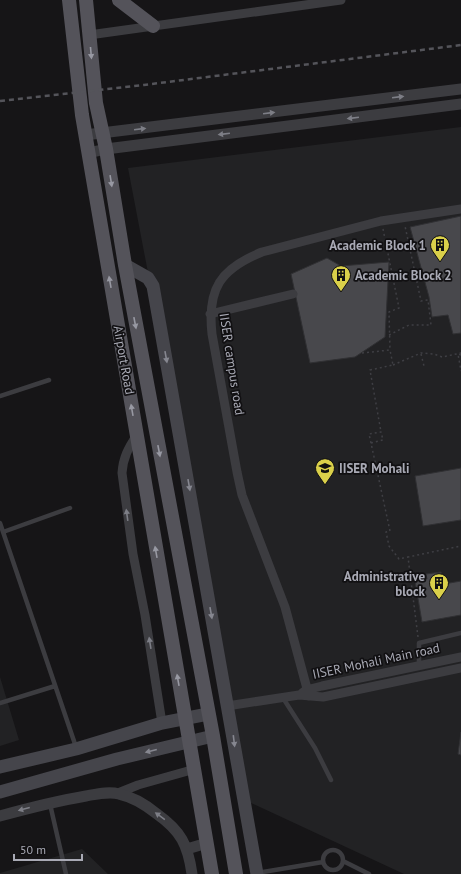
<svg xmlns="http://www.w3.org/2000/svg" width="461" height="874" viewBox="0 0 461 874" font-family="'PT Sans',sans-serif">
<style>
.built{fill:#222224}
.building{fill:#48484c;stroke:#303033}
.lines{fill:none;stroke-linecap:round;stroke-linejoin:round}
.path{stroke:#3f3f44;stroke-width:1.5;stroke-dasharray:2 3;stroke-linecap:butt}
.service{stroke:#3c3c40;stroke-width:4.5}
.minor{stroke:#3c3c40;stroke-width:9}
.tertiary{stroke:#3c3c40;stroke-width:11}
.secondary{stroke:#45454b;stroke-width:13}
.primary{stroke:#54535a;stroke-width:14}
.rail{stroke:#54545a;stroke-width:2.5;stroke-dasharray:5 4;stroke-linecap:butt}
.oneway{fill:#9899a3}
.oneway2{fill:#7d7e86}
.oneway3{fill:#868790}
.labels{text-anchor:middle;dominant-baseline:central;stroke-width:3.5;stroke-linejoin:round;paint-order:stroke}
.poi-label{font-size:13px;font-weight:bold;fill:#a9aab5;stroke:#111012;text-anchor:end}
.street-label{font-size:13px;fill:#a9aab5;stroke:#111012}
</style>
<rect width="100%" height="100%" fill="#161517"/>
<!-- built -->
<path class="built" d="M461,127V874H404L249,802L128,168Z
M0,677L19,740L0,746Z
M82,849L108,874H0V873Z"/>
<!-- building -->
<path class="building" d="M461,216V333L453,334L448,315L432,317L429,297L410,227Z
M327,258L341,266L389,262L385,337L355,357L310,363L291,274Z
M461,468V520L423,526L415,476Z
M441,572L444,584L461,581V615L422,622L415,581L427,579L426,574Z
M461,732V755L458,754Z"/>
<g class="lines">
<!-- path -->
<path class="path" d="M383,229L399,308L389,312L390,350
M389,335L409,325H431L428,300L421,301L405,226
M362,353L390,350L393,365L370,370L381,432
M421,354L424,366
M461,355L458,354L461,371
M393,365L421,353L434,354L442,357L461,353
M371,443L383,440L381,432L369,434L371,443L390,531L386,532L389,546L399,559L408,557
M418,637L408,557L461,546"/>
<!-- service -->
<path class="service" d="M0,396L49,380
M0,523L76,747
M3,532L70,508
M419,665V643L461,633
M283,698L315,748L331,780
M0,703L55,686
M50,804L66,874
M323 860a10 10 0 1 1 20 0a10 10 0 1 1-20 0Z
M343,861L369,874
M257,873L323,862"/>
<!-- minor -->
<path class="minor" d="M89,35L341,0
M210,314L293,294
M137,435C128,448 123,458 122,473L133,554L145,615L162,723
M302,693L306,690L322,686L461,657
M309,696L285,607L242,495L237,472L212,334C207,289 220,269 262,252L381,221L461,209
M227,706L299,695L323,697L461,668
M118,793L138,785L195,769"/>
<!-- tertiary -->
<path class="tertiary" d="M85,135L461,89
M88,153L106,149L461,104
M0,816C29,808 57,801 86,796C97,794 109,791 119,794C133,797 146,805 157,814C181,831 188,845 192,874
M187,849L207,843"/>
<!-- secondary -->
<path class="secondary" d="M125,265L148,278L153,286L257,874
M0,767L76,749L162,723L208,714
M0,792L117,759L213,736"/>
<!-- primary -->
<path class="primary" d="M69,0L82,115L212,874
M86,0L96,103L106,149L125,265L213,736L236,874
M119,0L153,26"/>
<!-- rail -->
<path class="rail" d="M0,101L144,85L461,45"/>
</g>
<!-- one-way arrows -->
<defs><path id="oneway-solid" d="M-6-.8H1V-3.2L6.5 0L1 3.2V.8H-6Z"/></defs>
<g class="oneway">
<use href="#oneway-solid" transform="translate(91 53) rotate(85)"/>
<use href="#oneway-solid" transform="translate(111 181) rotate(81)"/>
<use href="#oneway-solid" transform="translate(110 282) rotate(-100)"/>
<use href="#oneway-solid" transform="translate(135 323) rotate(79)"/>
<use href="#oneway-solid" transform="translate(132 410) rotate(-100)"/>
<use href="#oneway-solid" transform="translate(159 451) rotate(79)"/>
<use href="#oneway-solid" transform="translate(156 552) rotate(-100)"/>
<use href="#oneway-solid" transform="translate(178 680) rotate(-100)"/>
</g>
<g class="oneway2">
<use href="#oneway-solid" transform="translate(398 97) rotate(-7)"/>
<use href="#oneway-solid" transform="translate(269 113) rotate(-7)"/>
<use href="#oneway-solid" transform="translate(353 118) rotate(173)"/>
<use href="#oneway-solid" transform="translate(140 129) rotate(-7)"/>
<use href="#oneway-solid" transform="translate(224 134) rotate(173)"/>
<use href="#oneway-solid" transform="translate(127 515) rotate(-98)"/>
<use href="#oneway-solid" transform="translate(150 643) rotate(-99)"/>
<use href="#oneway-solid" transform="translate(24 809) rotate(165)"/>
<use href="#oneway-solid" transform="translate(160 816) rotate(-144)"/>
</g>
<g class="oneway3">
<use href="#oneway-solid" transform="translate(166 357) rotate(80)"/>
<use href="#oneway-solid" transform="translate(189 485) rotate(80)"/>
<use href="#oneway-solid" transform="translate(211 613) rotate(80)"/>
<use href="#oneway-solid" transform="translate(234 741) rotate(83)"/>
<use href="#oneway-solid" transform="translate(151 751) rotate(166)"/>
</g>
<!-- icons -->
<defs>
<g id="building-pin" transform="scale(1)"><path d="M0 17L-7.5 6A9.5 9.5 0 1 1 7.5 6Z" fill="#dad04a" stroke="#111012"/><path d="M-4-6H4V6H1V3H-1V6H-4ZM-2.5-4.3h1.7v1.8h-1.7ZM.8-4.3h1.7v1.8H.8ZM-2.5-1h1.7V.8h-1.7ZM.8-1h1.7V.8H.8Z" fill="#111"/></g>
<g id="university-pin" transform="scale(1)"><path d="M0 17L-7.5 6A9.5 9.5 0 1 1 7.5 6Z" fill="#dad04a" stroke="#111012"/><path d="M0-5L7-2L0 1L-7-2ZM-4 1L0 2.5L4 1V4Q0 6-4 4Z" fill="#111"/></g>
</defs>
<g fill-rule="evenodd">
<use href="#building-pin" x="440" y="245"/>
<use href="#building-pin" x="341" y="275"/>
<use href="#university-pin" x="325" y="468"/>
<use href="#building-pin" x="439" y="583"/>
</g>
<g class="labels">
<!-- poi labels -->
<g class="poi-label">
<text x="426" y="245">Academic Block 1</text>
<text x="355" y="275" text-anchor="start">Academic Block 2</text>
<text x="339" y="468" text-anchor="start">IISER Mohali</text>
<text x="425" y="576">Administrative<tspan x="425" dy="15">block</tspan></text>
</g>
<!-- street labels -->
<g class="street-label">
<text transform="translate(124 360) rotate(80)">Airport Road</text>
<text transform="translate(232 364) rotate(81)">IISER campus road</text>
<text transform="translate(376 661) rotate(-12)">IISER Mohali Main road</text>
</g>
</g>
<!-- scale -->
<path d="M14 854v6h68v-6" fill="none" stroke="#a9aab5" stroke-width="2"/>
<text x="20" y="854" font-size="12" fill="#a9aab5" stroke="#111012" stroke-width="3" paint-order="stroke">50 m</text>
</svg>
